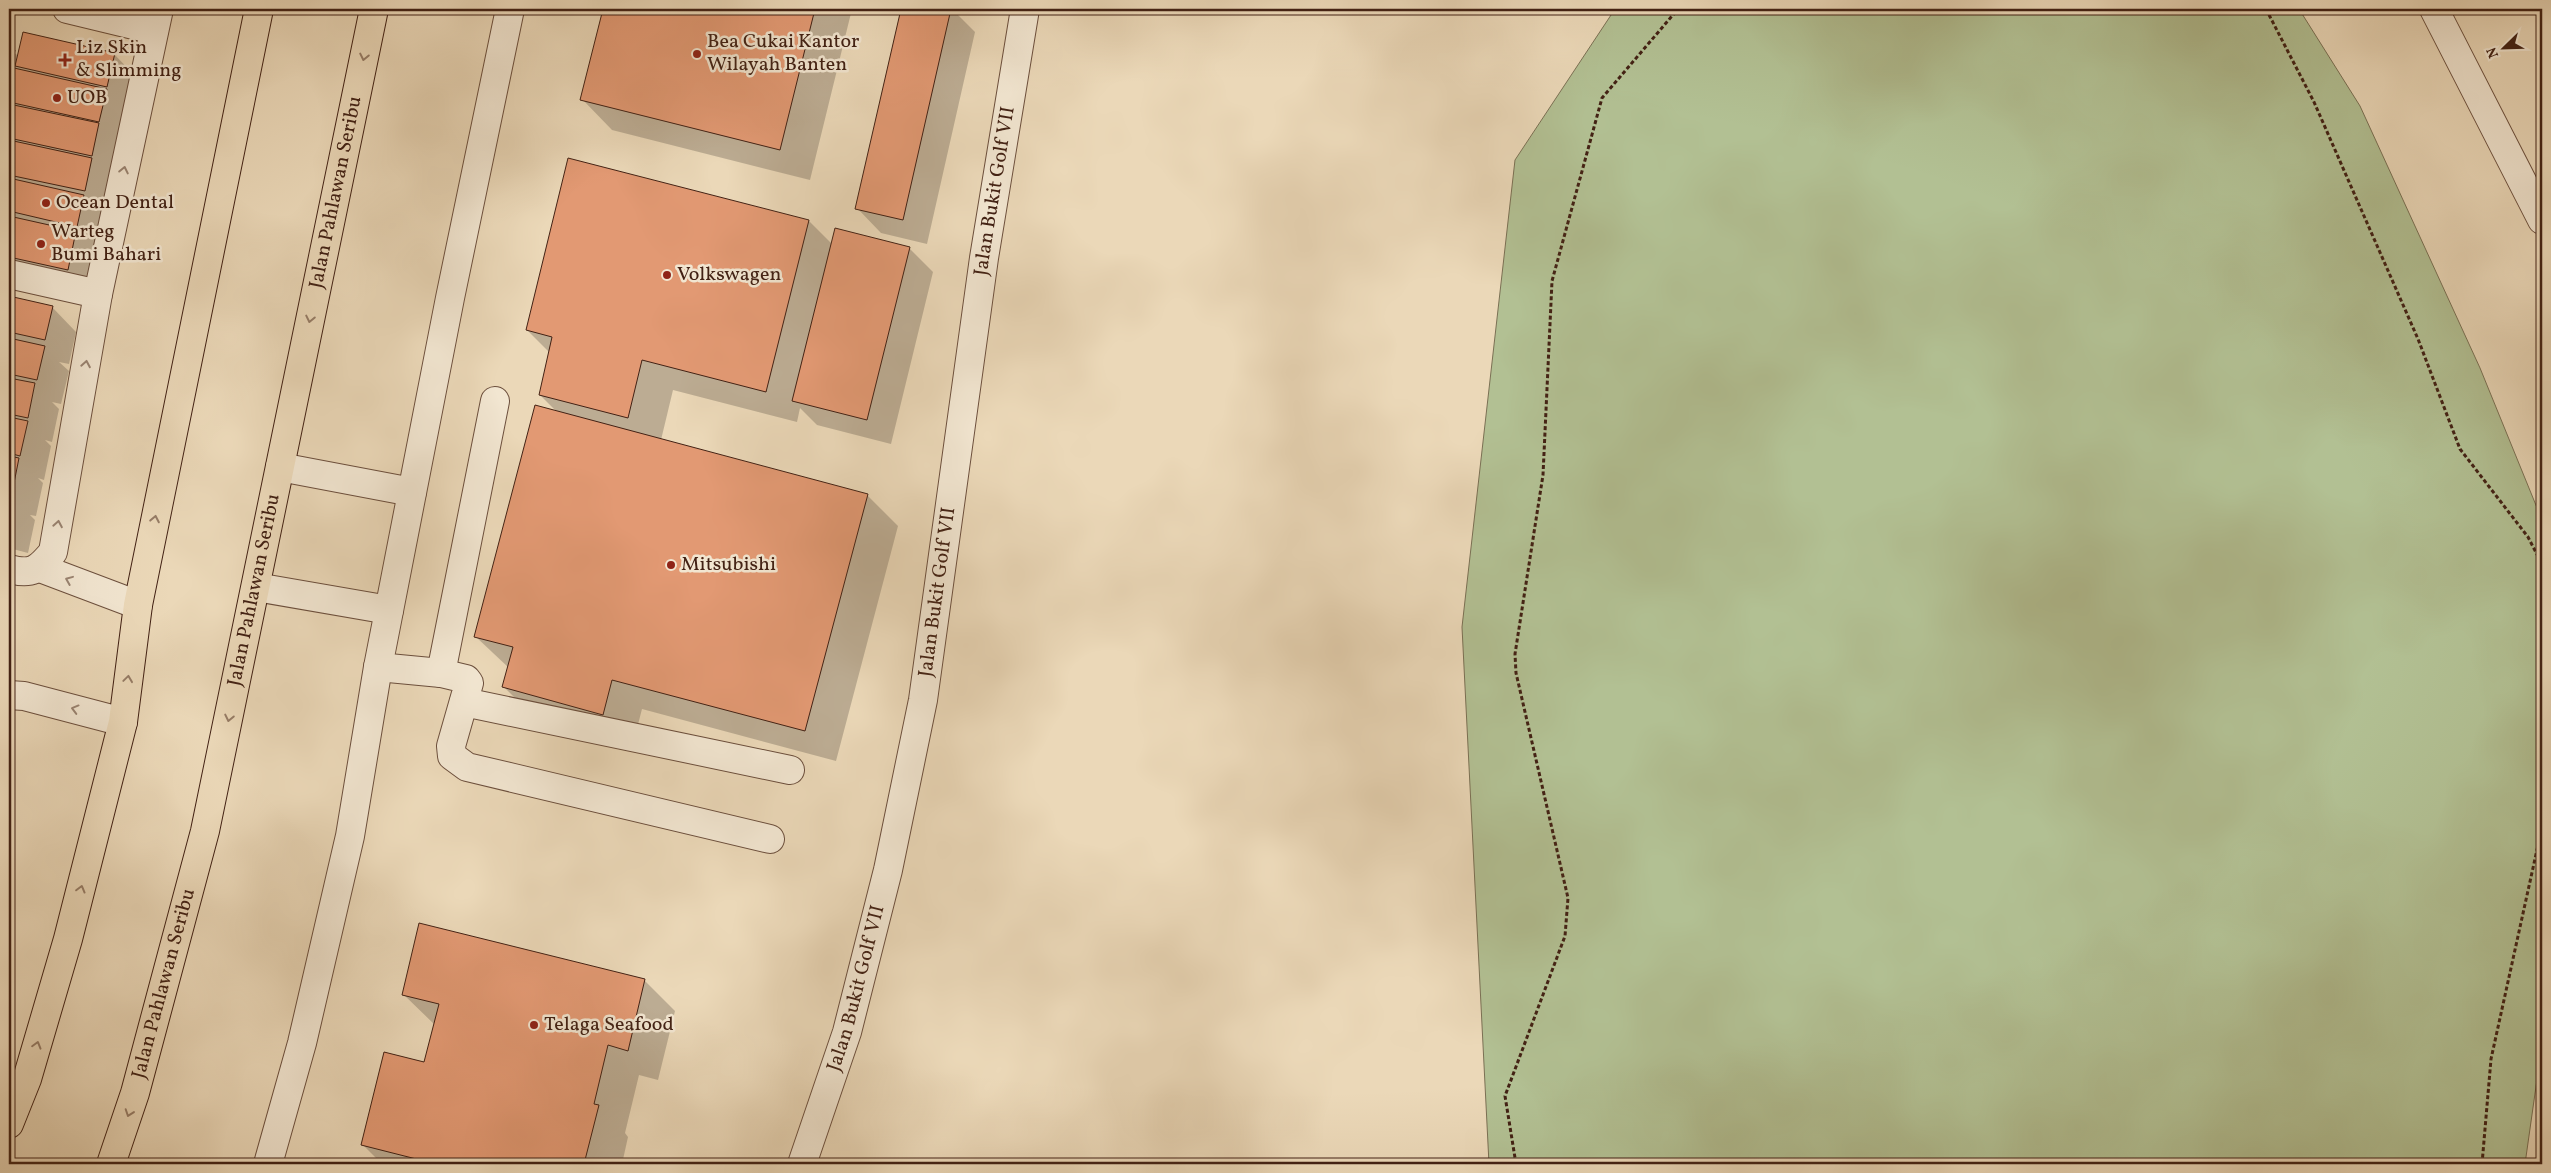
<svg xmlns="http://www.w3.org/2000/svg" width="2551" height="1173" viewBox="0 0 2551 1173" font-family="Vollkorn,serif">
<style>
.green{fill:#b2c093;stroke:#7a7054}
.shadow{fill:#0003}
.building{fill:#e29973;stroke:#422114}
.lines{fill:none;stroke-linecap:round;stroke-linejoin:round}
.minor-casing{stroke:#6c4f3d;stroke-width:30}
.major-casing{stroke:#422114;stroke-width:30}
.path{stroke:#422114;stroke-width:3;stroke-dasharray:4 2.5;stroke-linecap:butt}
.minor{stroke:#f2e6d1;stroke-width:28}
.major{stroke:#ebd8b8;stroke-width:28}
.oneway{stroke:#967c66}
.oneway2{stroke:#9a8472}
.poi-dot{fill:#8f2418;stroke:#f2e6d1;stroke-width:2}
.labels{text-anchor:middle;dominant-baseline:central;stroke-width:5;stroke-linejoin:round;paint-order:stroke}
.poi-label{font-size:20px;fill:#422114;stroke:#f2e6d1;text-anchor:start}
.street-label{font-size:20px;fill:#422114;stroke:#f2e6d1}
</style>
<rect width="100%" height="100%" fill="#ebd8b8"/>
<filter id="stains"><feTurbulence type="fractalNoise" baseFrequency=".004" numOctaves="4"/><feColorMatrix values="0 0 0 0 .2 0 0 0 0 .09 0 0 0 0 .02 0 0 0 .5 -.17"/></filter>
<radialGradient id="worn" r=".72"><stop offset=".6" stop-color="#630" stop-opacity="0"/><stop offset="1" stop-color="#630" stop-opacity=".3"/></radialGradient>
<!-- green -->
<path class="green" d="M1615,9H2299L2360,106L2480,368L2542,520V1044L2525,1164H1489L1462,627L1515,160Z"/>
<!-- shadow -->
<path class="shadow" d="M126,9H153L152,15Z
M604,9H852L810,180L612,130L582,99Z
M902,9H952L975,32L927,244L881,233L857,208Z
M9,50L19,56L114,54L138,79L109,215L101,213L108,220L101,250L92,248L100,256L92,294L9,276Z
M809,221L832,244L909,248L933,272L891,444L817,425L800,408L797,422L673,390L661,440L867,495L898,526L836,761L642,709L633,744L534,717L504,687L509,668L475,636L557,412L540,395L550,353L527,330Z
M9,298L52,307L76,332L69,364L59,362L69,371L61,404L52,402L59,409L52,442L45,440L51,446L44,480L38,478L43,483L36,516L30,515L35,520L28,553L9,548Z
M644,980L675,1011L658,1080L639,1075L625,1133L628,1137L622,1164H382L363,1145L425,1064L435,1025L403,994Z"/>
<!-- building -->
<path class="building" d="M603,9H815L780,150L580,100Z
M901,9H951L903,220L855,209Z
M23,32L115,53L107,87L15,66Z
M9,49L15,50L9,76Z
M14,68L107,89L99,122L9,102Z
M9,104L99,123L92,156L9,138Z
M9,140L92,158L85,191L9,175Z
M568,158L809,220L766,392L642,360L628,418L539,395L552,337L526,330Z
M9,178L84,195L77,227L9,211Z
M9,216L76,231L68,270L9,257Z
M835,228L910,247L867,420L792,401Z
M9,296L53,306L45,340L9,332Z
M9,338L45,346L37,380L9,374Z
M9,378L35,383L28,418L9,414Z
M535,405L868,494L805,731L612,680L603,715L502,687L513,647L474,637Z
M9,417L28,421L20,456L9,453Z
M9,456L19,458L12,493L9,492Z
M419,923L645,979L628,1051L608,1045L594,1104L599,1105L584,1164H436L361,1145L384,1052L424,1062L439,1004L402,995Z"/>
<g class="lines">
<!-- minor casing -->
<g class="minor-casing">
<g id="minor">
<path d="M67,9L154,30"/>
<path d="M2434,9L2542,220"/>
<path d="M9,274L98,294"/>
<path d="M280,467L412,492"/>
<path d="M40,568L138,605"/>
<path d="M9,569C32,575 38,570 53,552L98,294L159,9"/>
<path d="M256,587L389,610"/>
<path d="M378,667L441,673L466,679L469,683L451,746L452,756L467,767L770,839"/>
<path d="M441,673L495,401"/>
<path d="M9,695L24,696L123,722"/>
<path d="M464,702L790,770"/>
<path d="M268,1164L302,1043L350,836L378,667L450,298L510,9"/>
<path id="s1" d="M802,1164L847,1032L888,870L923,700L984,258L1025,9"/>
</g>
</g>
<!-- major casing -->
<g class="major-casing">
<g id="major">
<path d="M9,1124L27,1079L68,939L123,722L138,605L259,9"/>
<path id="s2" d="M111,1164L135,1093L205,831L374,9"/>
</g>
</g>
<!-- path -->
<path class="path" d="M2266,9L2314,102L2418,339L2460,449L2528,537L2542,564
M1516,1164L1505,1096L1565,936L1568,898L1516,673L1515,654L1543,475L1552,281L1602,98L1678,9
M2482,1164L2491,1059L2542,827"/>
<!-- minor -->
<use href="#minor" class="minor"/>
<!-- major -->
<use href="#major" class="major"/>
</g>
<!-- one-way arrows -->
<defs><path id="oneway-chevron" d="M-2-3.5L2.5 0L-2 3.5" fill="none" stroke-width="1.6" stroke-linecap="round" stroke-linejoin="round" transform="scale(1.25)"/></defs>
<g class="oneway">
<use href="#oneway-chevron" transform="translate(364 57) rotate(102)"/>
<use href="#oneway-chevron" transform="translate(310 319) rotate(102)"/>
<use href="#oneway-chevron" transform="translate(155 519) rotate(-79)"/>
<use href="#oneway-chevron" transform="translate(128 679) rotate(-82)"/>
<use href="#oneway-chevron" transform="translate(229 718) rotate(102)"/>
<use href="#oneway-chevron" transform="translate(81 889) rotate(-75)"/>
<use href="#oneway-chevron" transform="translate(37 1045) rotate(-74)"/>
<use href="#oneway-chevron" transform="translate(129 1113) rotate(109)"/>
</g>
<g class="oneway2">
<use href="#oneway-chevron" transform="translate(124 170) rotate(-78)"/>
<use href="#oneway-chevron" transform="translate(86 364) rotate(-80)"/>
<use href="#oneway-chevron" transform="translate(58 524) rotate(-80)"/>
<use href="#oneway-chevron" transform="translate(69 580) rotate(-158)"/>
<use href="#oneway-chevron" transform="translate(75 709) rotate(-165)"/>
</g>
<!-- markers -->
<g class="poi-dot">
<circle cx="697" cy="54" r="5"/>
<path d="M62.5 52.5h5v5h5v5h-5v5h-5v-5h-5v-5h5z"/>
<circle cx="57" cy="98" r="5"/>
<circle cx="46" cy="203" r="5"/>
<circle cx="41" cy="244" r="5"/>
<circle cx="667" cy="275" r="5"/>
<circle cx="671" cy="565" r="5"/>
<circle cx="534" cy="1025" r="5"/>
</g>
<g class="labels">
<!-- poi labels -->
<g class="poi-label">
<text x="707" y="42">Bea Cukai Kantor<tspan x="707" dy="23">Wilayah Banten</tspan></text>
<text x="76" y="48">Liz Skin<tspan x="76" dy="23">&amp; Slimming</tspan></text>
<text x="67" y="98">UOB</text>
<text x="56" y="203">Ocean Dental</text>
<text x="51" y="232">Warteg<tspan x="51" dy="23">Bumi Bahari</tspan></text>
<text x="677" y="275">Volkswagen</text>
<text x="681" y="565">Mitsubishi</text>
<text x="544" y="1025">Telaga Seafood</text>
</g>
<!-- street labels -->
<g class="street-label">
<text stroke="none"><textPath href="#s1" startOffset="994">Jalan Bukit Golf VII</textPath></text>
<text stroke="none"><textPath href="#s2" startOffset="998">Jalan Pahlawan Seribu</textPath></text>
<text stroke="none"><textPath href="#s2" startOffset="592">Jalan Pahlawan Seribu</textPath></text>
<text stroke="none"><textPath href="#s1" startOffset="589">Jalan Bukit Golf VII</textPath></text>
<text stroke="none"><textPath href="#s2" startOffset="188">Jalan Pahlawan Seribu</textPath></text>
<text stroke="none"><textPath href="#s1" startOffset="184">Jalan Bukit Golf VII</textPath></text>
</g>
</g>
<!-- margin -->
<rect width="2551" height="1173" fill="none" stroke="#ebd8b8" stroke-width="30"/>
<rect x="10" y="10" width="2531" height="1153" fill="none" stroke="#422114" stroke-width="2.5"/>
<rect x="15" y="15" width="2521" height="1143" fill="none" stroke="#422114"/>
<!-- north arrow -->
<g transform="translate(2504 48) rotate(247)" stroke="#f2e6d1" stroke-width="4" paint-order="stroke">
<path d="M0-4L9 19L0 12L-9 19Z" fill="#422114"/>
<text y="-8" font-size="14" font-weight="bold" text-anchor="middle" fill="#422114">N</text>
</g>
<rect width="100%" height="100%" filter="url(#stains)"/>
<rect width="100%" height="100%" fill="url(#worn)"/>
</svg>
